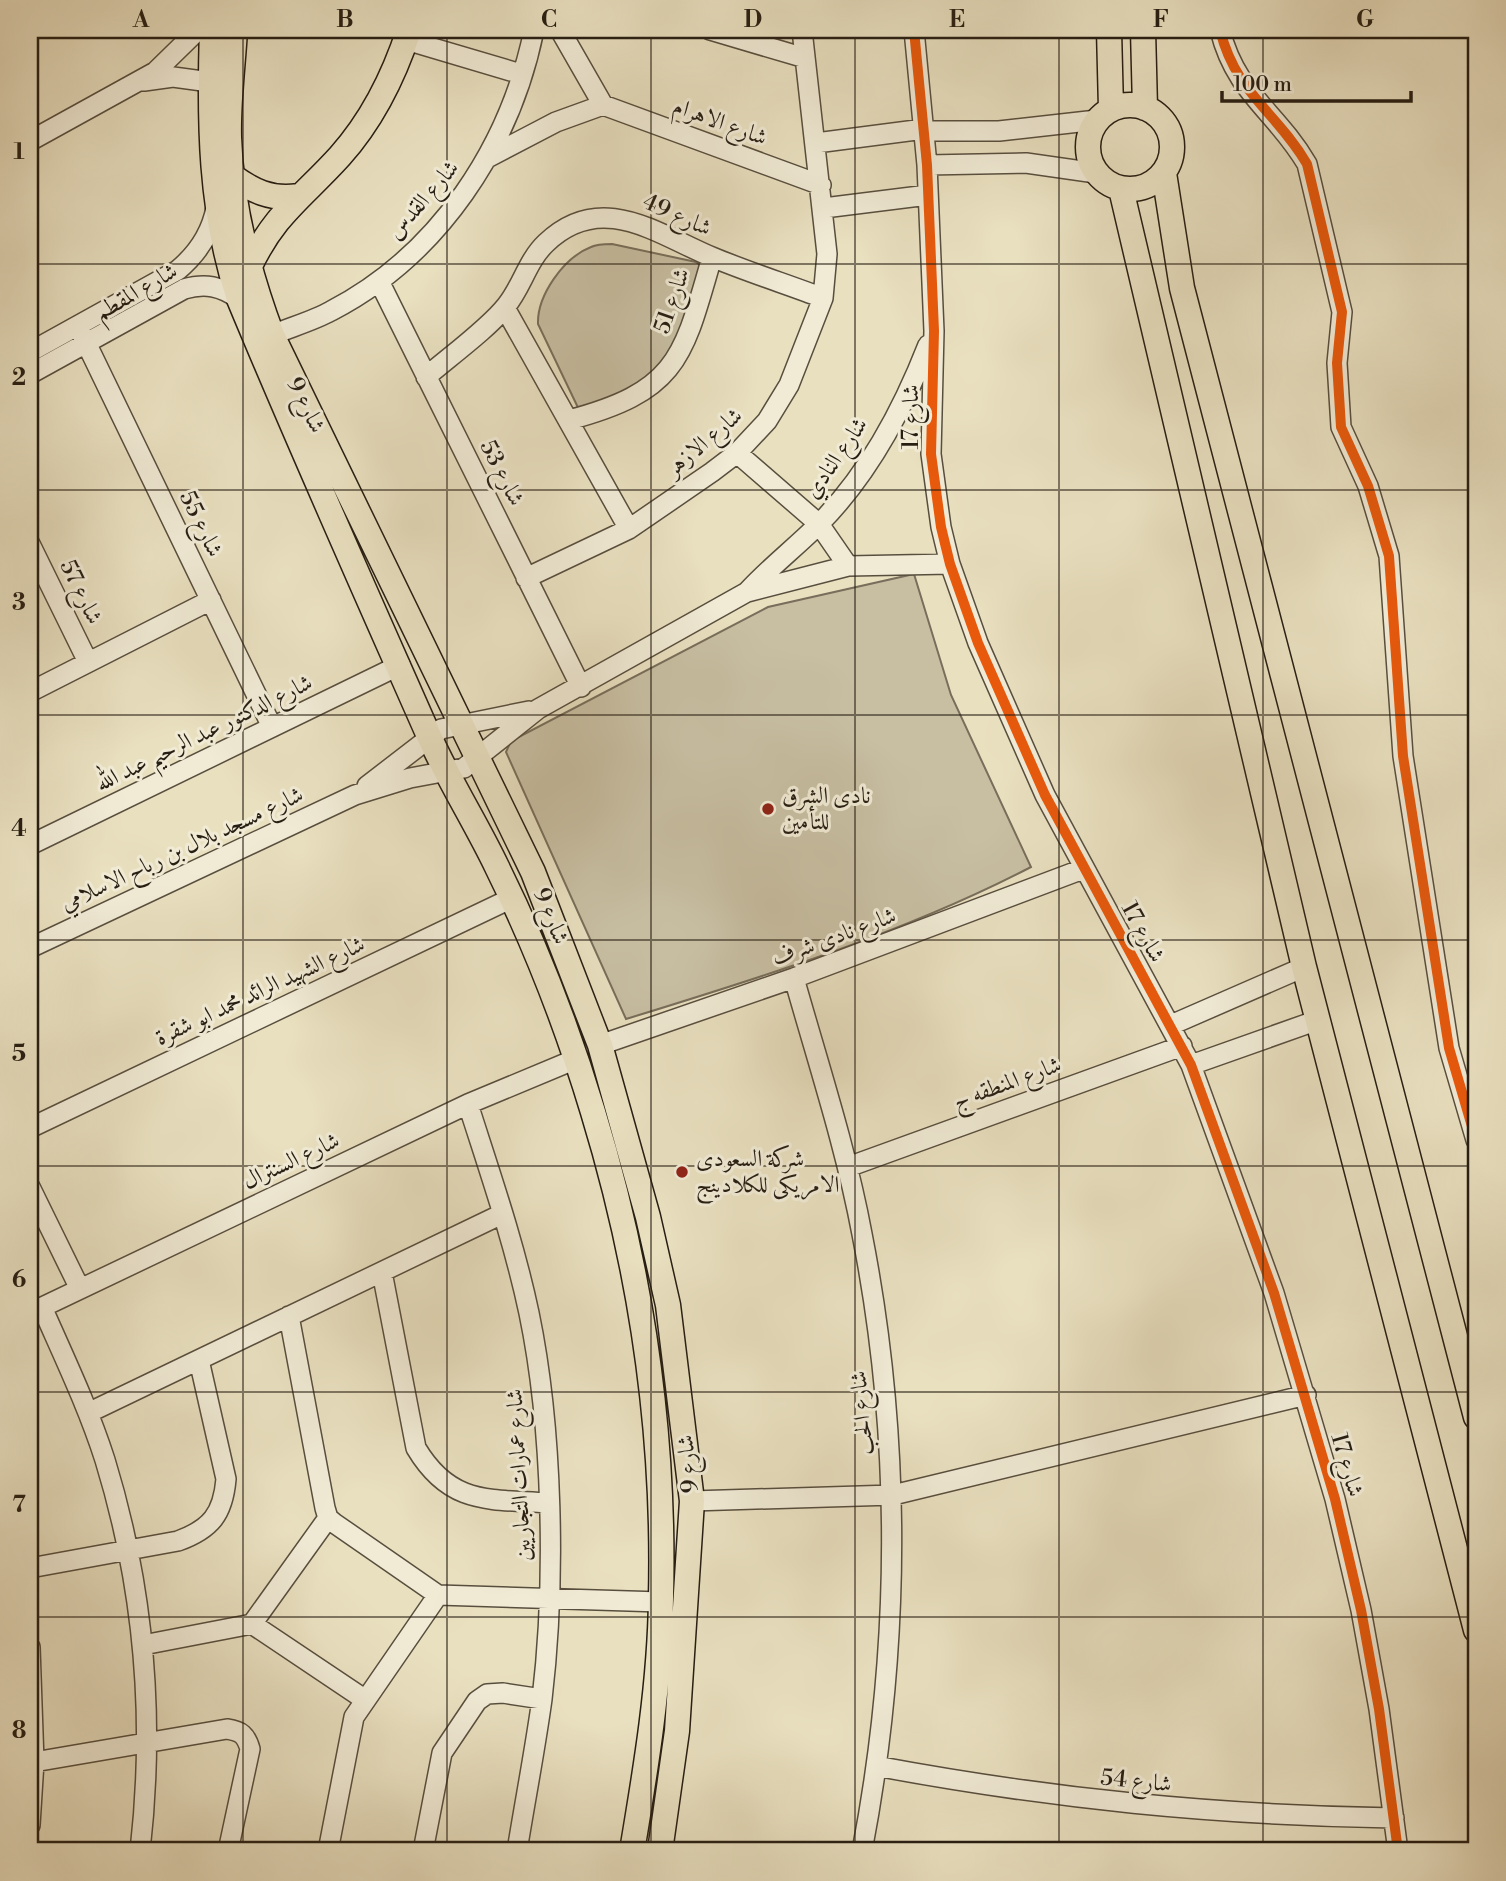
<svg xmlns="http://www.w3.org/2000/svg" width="1506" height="1881" viewBox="0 0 1506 1881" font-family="'Libre Bodoni',Amiri,serif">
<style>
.green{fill:#c8bfa3;stroke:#786e5b;stroke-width:2}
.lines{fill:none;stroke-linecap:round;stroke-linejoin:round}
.minor-casing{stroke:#584e3e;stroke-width:22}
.major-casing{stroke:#271e13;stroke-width:27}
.minor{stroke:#f1ebd6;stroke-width:19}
.major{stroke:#e9e0c0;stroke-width:24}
.cycleway-casing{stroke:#f1ebd6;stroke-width:15}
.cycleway{stroke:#e8590c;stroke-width:10}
.grid{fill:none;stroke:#271e13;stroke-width:2;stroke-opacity:0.55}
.poi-dot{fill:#8f2418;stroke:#f1ebd6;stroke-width:2.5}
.labels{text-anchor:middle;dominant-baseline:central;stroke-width:6;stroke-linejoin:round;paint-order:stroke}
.street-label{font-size:23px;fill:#271e13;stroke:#f1ebd6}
.poi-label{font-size:23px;fill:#271e13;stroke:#f1ebd6;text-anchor:start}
.neatline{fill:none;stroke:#271e13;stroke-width:2.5}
.grid-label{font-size:23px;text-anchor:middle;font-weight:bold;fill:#271e13}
</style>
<rect width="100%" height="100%" fill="#e9e0c0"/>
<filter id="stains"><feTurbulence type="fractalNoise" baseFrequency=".00286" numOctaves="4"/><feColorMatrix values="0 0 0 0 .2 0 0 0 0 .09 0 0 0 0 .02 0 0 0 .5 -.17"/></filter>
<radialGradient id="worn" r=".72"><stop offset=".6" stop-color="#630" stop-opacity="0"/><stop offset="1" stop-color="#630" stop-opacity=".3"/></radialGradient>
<!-- green -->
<path class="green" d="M612,244L696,262L705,269L681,360L582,416L538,324C537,296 563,258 591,247C597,244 606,244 612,244Z
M914,574L951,695L1031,867C904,933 763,977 626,1019L506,752L511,741L768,607Z"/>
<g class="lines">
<!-- minor casing -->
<g class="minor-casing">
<path id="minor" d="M560,30L603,105
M710,30L805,58
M914,30L927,165L934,331L931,454L941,527L950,564L978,643L1045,795L1191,1065L1274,1293L1335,1499L1361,1610L1379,1709L1398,1851
M1220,30C1236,94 1276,111 1307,164L1342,312L1337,363L1341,427L1368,486L1389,556L1403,756L1449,1048L1476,1140
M406,40L521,74
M144,81L173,77L210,82
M925,131H999L1097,120
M30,141L155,72L198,30
M816,143L924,129
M489,157L556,122L603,105L821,185
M927,165L1026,163L1096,173
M824,208L928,195
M379,281L581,687
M505,308L629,529
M78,326L272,727
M272,335C291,327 313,321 331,311C439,255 510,147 534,30
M30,352L178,270C198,253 211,234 216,208
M30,374L184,289C205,283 221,286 239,299
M426,377C449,357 489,328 506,306C522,287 527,261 546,243C601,190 657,234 712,257C748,272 786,284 823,298
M569,420C678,391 683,358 712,257
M737,453L819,524L848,566
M30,544L88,662
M526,578L629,529L712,472L737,453L767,421L789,385L823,298L827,254L802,30
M748,591C770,567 796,547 819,524C868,475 903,409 928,345
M30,692L211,600
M367,786L441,729L529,711
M30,845L400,665
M30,948L355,795L410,778L464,768L538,709L747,592L848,566L950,564
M794,978C818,1063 846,1148 862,1234C902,1438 901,1648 862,1851
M1171,1025L1304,967
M600,1045L794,978L1083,869
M1191,1065L1318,1020
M468,1104C490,1173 514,1242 529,1313C553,1429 556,1582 542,1699C535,1750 525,1801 517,1851
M30,1128L512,898
M848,1167L1182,1046
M30,1187L80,1289
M382,1272L416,1448C450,1505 488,1499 547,1503
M42,1307C64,1357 88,1407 105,1460C144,1587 155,1720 140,1851
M30,1313L468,1104L576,1059
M289,1316L325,1508L328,1518L334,1523L438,1595L661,1602
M88,1413L502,1214
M692,1501L893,1495L1306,1395
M30,1568L178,1541C211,1529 223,1514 226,1479L199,1360
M252,1624L364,1699
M143,1645L252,1624L328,1518
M30,1647L34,1762L30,1825
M34,1762L227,1729C241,1731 246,1735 250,1749L228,1851
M876,1766C1053,1799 1214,1815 1394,1818
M328,1851L354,1717L438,1595
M423,1851L442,1753L477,1701L487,1694L503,1693L542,1699"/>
</g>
<!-- major casing -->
<g class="major-casing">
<path id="major" d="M212,30C209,122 210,211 239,299C300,446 365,591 429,736C449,781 476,823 497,867C536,946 568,1029 593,1112C641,1269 665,1435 661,1598C660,1683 646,1768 632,1851
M235,30C233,65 228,102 229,137C231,205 248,271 272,335L533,872L600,1045L648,1217L668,1305L692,1501L677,1731L660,1851
M1109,30L1111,109
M1143,30L1145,108
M1088 147a42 42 0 1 1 84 0a42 42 0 1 1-84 0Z
M1164,173L1182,288L1476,1417
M231,175C252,191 271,200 298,196
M1121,189L1304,967L1476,1630
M249,268C274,214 302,198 340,156C373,119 394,76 409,30"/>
</g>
<!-- minor -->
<use href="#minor" class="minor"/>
<!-- major -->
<use href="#major" class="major"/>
<!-- cycleway casing -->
<g class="cycleway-casing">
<path id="cycleway" d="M914,30L927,165L934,331L931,454L941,527L950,564L978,643L1045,795L1191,1065L1274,1293L1335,1499L1361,1610L1379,1709L1398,1851
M1220,30C1236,94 1276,111 1307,164L1342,312L1337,363L1341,427L1368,486L1389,556L1403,756L1449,1048L1476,1140"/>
</g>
<!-- cycleway -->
<use href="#cycleway" class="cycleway"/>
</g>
<!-- grid -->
<path class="grid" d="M243,30V1851M447,30V1851M651,30V1851M855,30V1851M1059,30V1851M1263,30V1851M30,264H1476M30,490H1476M30,715H1476M30,940H1476M30,1166H1476M30,1392H1476M30,1617H1476"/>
<!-- markers -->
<g class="poi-dot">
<circle cx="768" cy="809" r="7"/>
<circle cx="682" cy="1172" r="7"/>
</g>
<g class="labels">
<!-- street labels -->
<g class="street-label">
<text transform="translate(720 122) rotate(20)">شارع الاهرام</text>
<text transform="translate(423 200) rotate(-49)">شارع القدس</text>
<text transform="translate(677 215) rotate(24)">شارع 49</text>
<text transform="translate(136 292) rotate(-30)">شارع المقطم</text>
<text transform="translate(672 301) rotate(-71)">شارع 51</text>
<text transform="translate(306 405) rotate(64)">شارع 9</text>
<text transform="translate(911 417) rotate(-90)">شارع 17</text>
<text transform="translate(704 442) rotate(-40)">شارع الازهر</text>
<text transform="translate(836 458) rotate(-55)">شارع النادي</text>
<text transform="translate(502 473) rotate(63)">شارع 53</text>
<text transform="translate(201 524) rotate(64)">شارع 55</text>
<text transform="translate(81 592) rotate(64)">شارع 57</text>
<text transform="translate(204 733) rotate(-26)">شارع الدكتور عبد الرحيم عبد الله</text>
<text transform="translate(182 849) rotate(-25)">شارع مسجد بلال بن رباح الاسلامي</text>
<text transform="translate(551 916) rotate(68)">شارع 9</text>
<text transform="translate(1143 932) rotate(61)">شارع 17</text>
<text transform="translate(834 937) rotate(-20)">شارع نادى شرف</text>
<text transform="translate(260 991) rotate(-25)">شارع الشهيد الرائد محمد ابو شقرة</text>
<text transform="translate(1007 1083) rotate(-20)">شارع المنطقه ج</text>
<text transform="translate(291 1161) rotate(-25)">شارع السنترال</text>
<text transform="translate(862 1413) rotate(-95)">شارع الحب</text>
<text transform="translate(688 1464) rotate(-95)">شارع 9</text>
<text transform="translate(1347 1465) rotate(74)">شارع 17</text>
<text transform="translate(519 1475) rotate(-93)">شارع عمارات التجاريين</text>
<text transform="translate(1136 1781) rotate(6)">شارع 54</text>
</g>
<!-- poi labels -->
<g class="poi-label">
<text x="782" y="796">نادى الشرق<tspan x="782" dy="26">للتأمين</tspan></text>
<text x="696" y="1159">شركة السعودى<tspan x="696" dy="26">الامريكى للكلادينج</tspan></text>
</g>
</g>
<!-- margin -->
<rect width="1506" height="1881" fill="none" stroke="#e9e0c0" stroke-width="77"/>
<!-- scale -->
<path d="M1222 91v10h189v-10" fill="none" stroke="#271e13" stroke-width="3.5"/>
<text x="1233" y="91" font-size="21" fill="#271e13" stroke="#f1ebd6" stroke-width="5" paint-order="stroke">100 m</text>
<rect x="38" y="38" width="1430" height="1804" class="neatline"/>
<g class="grid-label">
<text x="141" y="27">A</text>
<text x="345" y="27">B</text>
<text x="549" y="27">C</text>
<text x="753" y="27">D</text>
<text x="957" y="27">E</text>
<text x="1161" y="27">F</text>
<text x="1365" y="27">G</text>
<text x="19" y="159">1</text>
<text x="19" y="385">2</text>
<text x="19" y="610">3</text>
<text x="19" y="836">4</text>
<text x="19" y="1061">5</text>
<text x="19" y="1287">6</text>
<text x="19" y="1512">7</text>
<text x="19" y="1738">8</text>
</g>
<rect width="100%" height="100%" filter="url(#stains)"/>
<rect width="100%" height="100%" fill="url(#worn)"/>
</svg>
